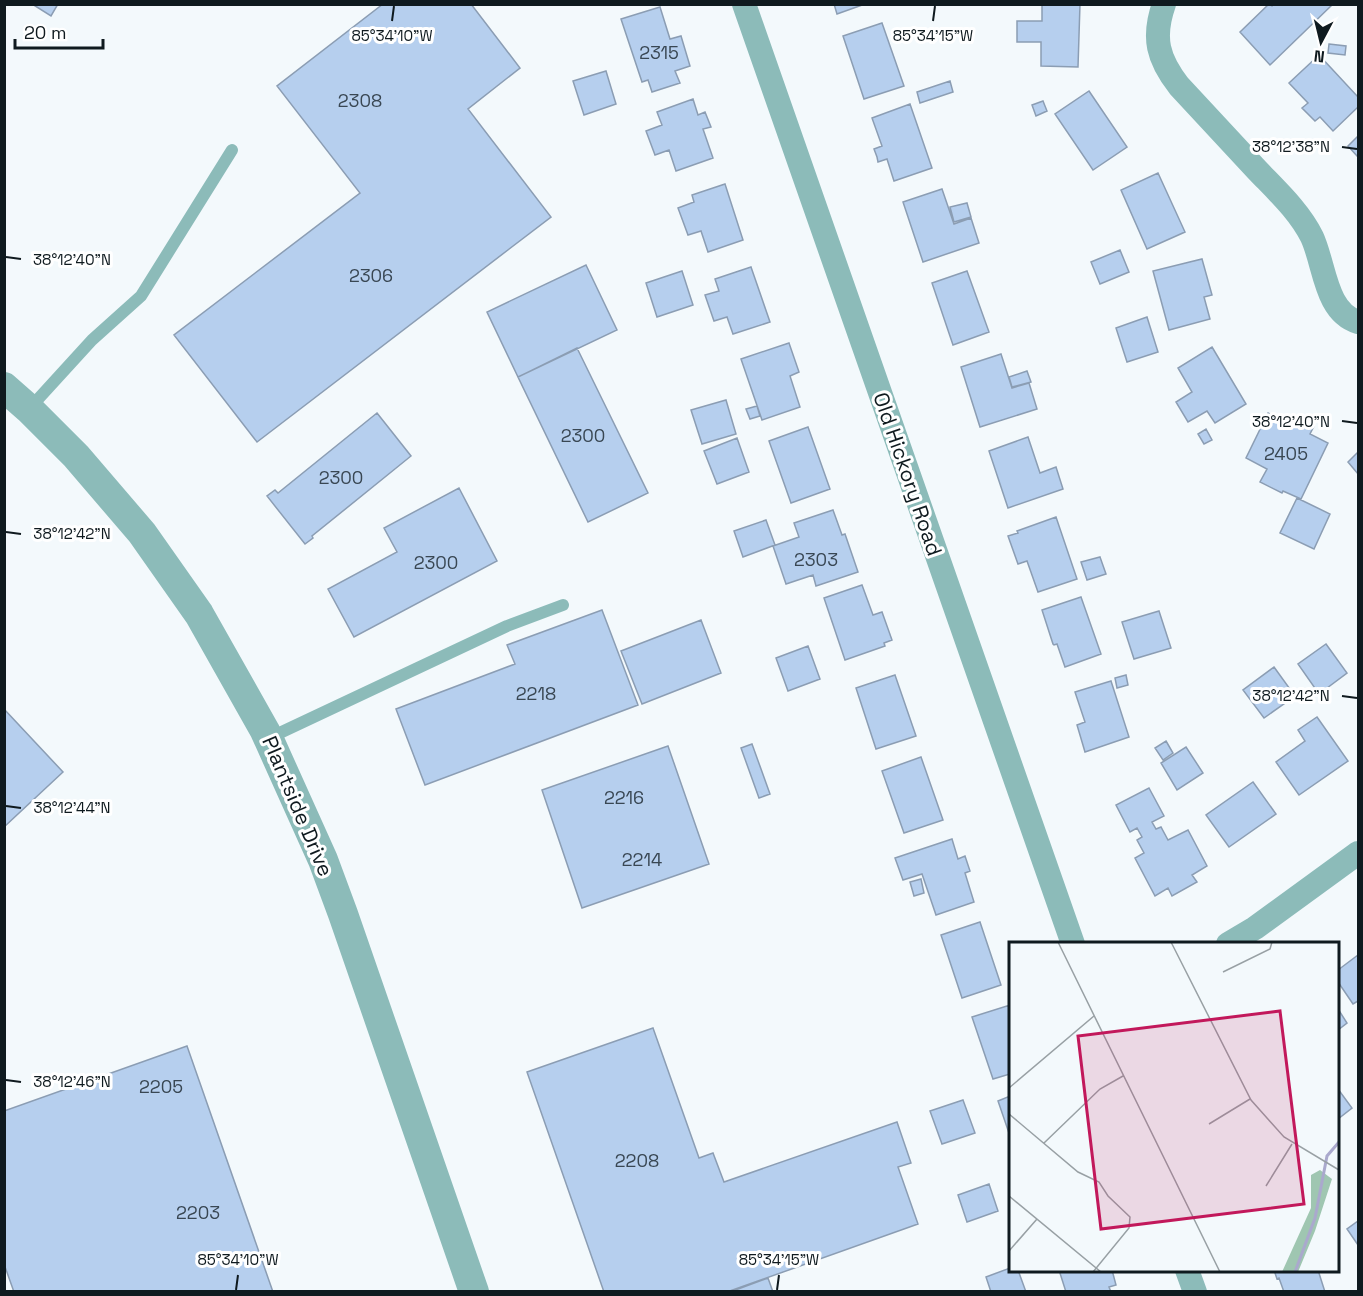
<svg xmlns="http://www.w3.org/2000/svg" width="1363" height="1296" viewBox="0 0 1363 1296" font-family="'Space Grotesk',sans-serif">
<style>
.building{fill:#b6cfee;stroke:#8b9db3;stroke-width:1.5}
.lines{fill:none;stroke-linecap:round;stroke-linejoin:round}
.service{stroke:#8cbbb9;stroke-width:12}
.minor{stroke:#8cbbb9;stroke-width:24}
.tertiary{stroke:#8cbbb9;stroke-width:30}
.ticks{fill:none;stroke:#0f1a1f;stroke-width:2}
.labels{text-anchor:middle;dominant-baseline:central;stroke-width:6;stroke-linejoin:round;paint-order:stroke}
.number-label{font-size:18px;fill:#394753}
.street-label{font-size:21px;fill:#0f1a1f;stroke:#fff}
.inset-river{fill:none;stroke:#aaa9cd;stroke-width:3}
.inset-road{fill:none;stroke:#98a0a4;stroke-width:1.5}
.view{fill:#c2185b;fill-opacity:0.15;stroke:#c2185b;stroke-width:3}
.inset-edge{fill:none;stroke:#0f1a1f;stroke-width:3}
.ticks-label{font-size:15px;text-anchor:middle;fill:#0f1a1f;stroke:#fff;stroke-width:6;stroke-linejoin:round;paint-order:stroke}
</style>
<rect width="100%" height="100%" fill="#f3f9fc"/>
<!-- building -->
<path class="building" d="M32,4H58L51,16Z
M383,4H471L520,68L468,109L551,217L257,442L174,335L360,193L277,86Z
M834,4H865L837,14Z
M1042,4H1080L1078,67L1041,66V42H1017V21H1042Z
M1269,4L1272,6L1273,4H1333L1270,65L1240,32Z
M660,7L670,39L681,36L690,66L675,71L680,83L652,92L648,80L642,82L621,19Z
M882,23L904,86L864,99L843,36Z
M1329,44L1346,46L1345,55L1328,53Z
M1319,55L1358,97V107L1333,131L1320,117L1315,121L1302,108L1308,103L1289,83Z
M606,71L616,104L584,115L573,81Z
M950,81L953,92L920,103L917,92Z
M1089,91L1127,147L1093,170L1055,114Z
M693,99L698,115L705,112L711,127L703,129L713,158L676,171L669,150L655,155L646,131L662,125L657,112Z
M1043,101L1047,111L1036,116L1032,105Z
M910,104L932,168L894,181L887,159L878,162L877,157L874,149L882,146L872,118Z
M1358,136V157L1348,146Z
M1158,173L1185,232L1147,249L1121,190Z
M725,184L743,240L708,252L701,231L688,235L678,208L694,202L692,195Z
M942,189L954,224L971,218L979,243L923,262L903,202Z
M967,203L971,217L954,222L950,207Z
M1120,250L1129,272L1100,284L1091,262Z
M1202,259L1212,295L1204,297L1210,319L1169,330L1153,271Z
M586,265L617,330L518,377L487,312Z
M751,267L770,322L733,334L727,317L714,321L705,295L719,291L715,279Z
M682,271L693,305L657,317L646,283Z
M967,271L989,332L953,345L932,283Z
M1147,317L1158,352L1127,362L1116,328Z
M789,343L799,372L790,376L800,407L762,420L741,359Z
M1212,347L1246,404L1215,423L1207,411L1188,422L1176,402L1192,392L1178,368Z
M577,348L648,493L588,522L518,377Z
M1001,354L1012,388L1029,383L1037,409L980,427L961,367Z
M1027,371L1031,382L1012,387L1009,377Z
M726,400L736,434L702,444L691,410Z
M757,406L760,416L750,419L746,409Z
M377,413L411,456L312,536L313,538L305,544L267,496L275,490L278,493Z
M1268,413L1294,426L1298,419L1314,426L1310,434L1328,443L1301,499L1283,491L1282,493L1260,482L1267,469L1246,458Z
M808,427L830,489L791,503L769,441Z
M1206,429L1212,440L1204,444L1198,434Z
M1028,437L1040,473L1056,467L1063,489L1008,508L989,451Z
M737,438L749,472L717,484L704,451Z
M1358,452V474L1348,462Z
M459,488L497,561L354,637L328,589L397,552L384,528Z
M1297,498L1330,514L1314,549L1280,533Z
M833,510L842,535L845,534L858,572L816,586L813,575L786,584L773,546L799,537L794,523Z
M1056,517L1077,579L1038,592L1027,561L1018,564L1008,536L1018,533L1017,531Z
M766,520L775,545L743,557L734,531Z
M1100,557L1106,574L1087,580L1081,562Z
M862,585L873,615L882,612L892,640L884,643L885,646L845,660L824,598Z
M1081,597L1101,654L1065,667L1057,644L1054,645L1053,644L1042,610Z
M602,610L638,705L425,785L396,709L515,664L507,645Z
M1159,611L1171,648L1134,659L1122,622Z
M701,620L721,673L642,704L621,651Z
M1326,644L1347,673L1319,694L1298,664Z
M808,646L820,679L788,691L776,658Z
M1274,667L1295,696L1264,718L1243,690Z
M895,675L916,736L876,749L856,688Z
M1126,675L1128,685L1117,688L1115,678Z
M1111,681L1129,737L1085,752L1077,725L1085,722L1075,692Z
M4,709L63,772L4,827Z
M1317,717L1348,761L1299,795L1276,762L1305,741L1298,730Z
M1166,741L1173,753L1163,760L1155,748Z
M752,744L770,794L759,798L741,748Z
M668,746L709,864L582,908L542,790Z
M1186,747L1203,773L1177,790L1161,763Z
M921,757L943,820L904,833L882,771Z
M1253,782L1276,814L1229,847L1206,815Z
M1149,788L1164,816L1152,822L1156,829L1161,827L1168,840L1188,830L1207,866L1192,875L1197,882L1172,896L1168,888L1155,896L1135,858L1144,853L1137,840L1142,837L1137,828L1130,832L1116,805Z
M952,839L958,859L965,856L970,871L965,873L974,902L936,915L922,874L903,880L895,858Z
M921,879L924,893L914,896L910,882Z
M980,922L1001,985L962,998L941,935Z
M1358,955V1001L1353,1004L1338,982V970Z
M1010,1005V1074L993,1079L972,1017Z
M1338,1009L1347,1023L1338,1030Z
M653,1028L699,1158L713,1153L724,1182L897,1122L911,1163L898,1167L918,1224L727,1292H604L527,1072Z
M187,1046L273,1292H14L4,1264V1111Z
M1338,1089L1352,1108L1338,1119Z
M1010,1096V1136L998,1101Z
M963,1100L975,1133L942,1144L930,1111Z
M989,1184L998,1211L967,1222L958,1195Z
M1358,1221V1245L1347,1229Z
M1010,1268V1270H1018L1026,1292H991L986,1277Z
M1059,1270H1112L1116,1285L1109,1287L1111,1292H1066Z
M1274,1270H1318L1325,1292H1284L1279,1278L1277,1279Z
M768,1278L773,1292H730Z"/>
<g class="lines">
<!-- service -->
<path class="service" d="M29,409L92,340L141,296L232,150
M269,738L507,626L563,605"/>
<!-- minor -->
<path class="minor" d="M744,4L1073,944
M1164,4C1152,38 1158,59 1179,86C1205,114 1231,142 1257,170C1277,191 1299,211 1312,237C1325,265 1325,312 1358,322
M1228,944L1255,928L1358,853
M1187,1270L1195,1292"/>
<!-- tertiary -->
<path class="tertiary" d="M4,387L29,409L76,456L142,533L199,614L265,731L323,860L343,914L474,1292"/>
</g>
<!-- ticks -->
<path class="ticks" d="M392,21L394,6M933,21L935,6M1342,147L1357,149M6,257L21,259M1342,421L1357,423M6,532L21,534M1342,696L1357,698M6,806L21,808M6,1080L21,1082M236,1290L238,1275M777,1290L779,1275"/>
<g class="labels">
<!-- number labels -->
<g class="number-label">
<text x="659" y="52">2315</text>
<text x="360" y="100">2308</text>
<text x="371" y="275">2306</text>
<text x="583" y="435">2300</text>
<text x="1286" y="453">2405</text>
<text x="341" y="477">2300</text>
<text x="816" y="559">2303</text>
<text x="436" y="562">2300</text>
<text x="536" y="693">2218</text>
<text x="624" y="797">2216</text>
<text x="642" y="859">2214</text>
<text x="161" y="1086">2205</text>
<text x="637" y="1160">2208</text>
<text x="198" y="1212">2203</text>
</g>
<!-- street labels -->
<g class="street-label">
<text transform="translate(908 474) rotate(71)">Old Hickory Road</text>
<text transform="translate(298 806) rotate(67)">Plantside Drive</text>
</g>
</g>
<!-- overview -->
<g transform="translate(1009 942)">
<rect width="330" height="330" fill="#f3f9fc"/>
<path d="M311,228L323,237L306,289L289,330H273L302,266V233Z" fill="#9fc6b1"/>
<path class="inset-river" d="M286,330L306,276L318,214L330,200"/>
<path class="inset-road" d="M49,0L211,330M162,0L242,158L275,195L330,228M214,30L261,7L263,0M0,146L85,74M0,172L69,230L90,240L99,254L121,275L120,286L84,330M200,182L241,157M35,201L91,147L114,134M257,244L283,202M0,254L92,330M0,309L28,277"/>
<path class="view" d="M271,69L295,262L92,287L69,94Z"/>
<rect width="330" height="330" class="inset-edge"/>
</g>
<g class="ticks-label">
<text x="392" y="41">85°34'10"W</text>
<text x="933" y="41">85°34'15"W</text>
<text x="1291" y="152">38°12'38"N</text>
<text x="72" y="265">38°12'40"N</text>
<text x="1291" y="427">38°12'40"N</text>
<text x="72" y="539">38°12'42"N</text>
<text x="1291" y="701">38°12'42"N</text>
<text x="72" y="813">38°12'44"N</text>
<text x="72" y="1087">38°12'46"N</text>
<text x="238" y="1265">85°34'10"W</text>
<text x="779" y="1265">85°34'15"W</text>
</g>
<!-- border -->
<rect width="1363" height="1296" fill="none" stroke="#0f1a1f" stroke-width="12"/>
<!-- north arrow -->
<g transform="translate(1321 42) rotate(187)" stroke="#ffffff" stroke-width="4.5" paint-order="stroke">
<path d="M0-4.5L10 22L0 15L-10 22Z" fill="#0f1a1f"/>
<text y="-9" font-size="16" font-weight="bold" text-anchor="middle" fill="#0f1a1f">N</text>
</g>
<!-- scale -->
<path d="M15 39v9h88v-9" fill="none" stroke="#0f1a1f" stroke-width="3"/>
<text x="24" y="39" font-size="18" fill="#0f1a1f" stroke="#ffffff" stroke-width="4.5" paint-order="stroke">20 m</text>
</svg>
